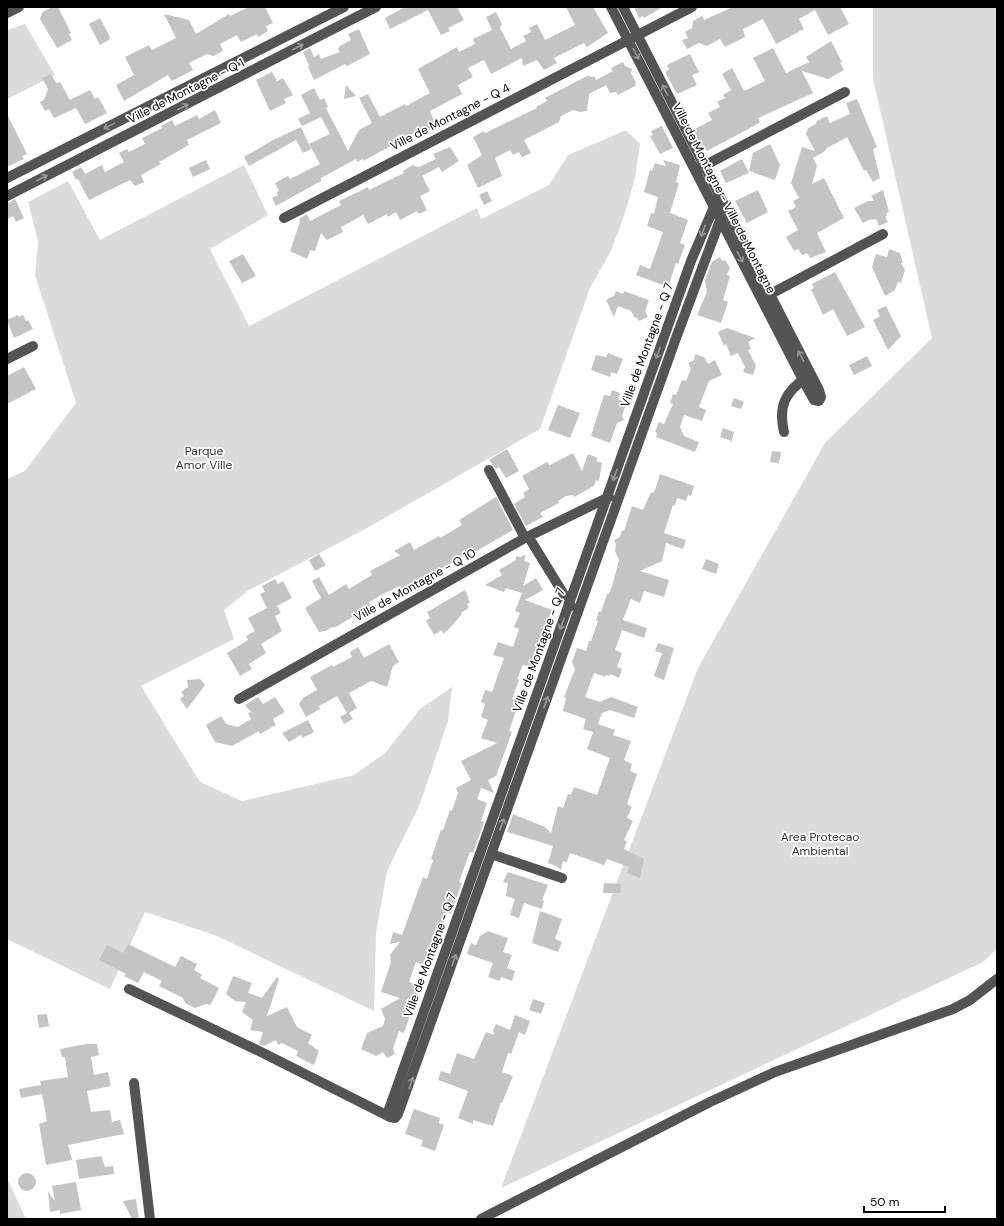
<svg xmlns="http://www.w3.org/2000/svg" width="1004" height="1226" viewBox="0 0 1004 1226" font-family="'DM Sans',sans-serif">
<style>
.green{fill:#dbdbdb}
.building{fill:#c4c4c4}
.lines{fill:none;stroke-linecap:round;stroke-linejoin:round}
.minor{stroke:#545454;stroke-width:10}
.oneway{stroke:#989898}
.labels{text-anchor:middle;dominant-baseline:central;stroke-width:3.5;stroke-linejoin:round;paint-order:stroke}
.street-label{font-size:12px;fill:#000;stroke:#fff}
.park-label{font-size:12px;fill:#323232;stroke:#fff}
</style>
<rect width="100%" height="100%" fill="#fff"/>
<!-- green -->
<path class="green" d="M873,7H997V949L983,962L501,1188L698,668L825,443L932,338L873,79Z
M25,24L55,75L7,99V30Z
M626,130L640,144L635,178L625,213L611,251L590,288L540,429L369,527L249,590L224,610L234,639L141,686L200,782L242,801L354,775L385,753L420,709L452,687L448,721L420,804L387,871L376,933L374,1011L217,936L145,912L110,989L7,939V479L25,471L76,403L35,275L38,241L28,202L68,181L100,240L244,165L268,215L210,249L249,326L477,208L481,219L549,185L568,155Z
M7,1178L26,1219H7Z"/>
<!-- building -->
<path class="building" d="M52,7H58L71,33L69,34L72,40L57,48L40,19L43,12Z
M249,7H265L273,23L266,26L268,31L258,37L257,34L241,42L237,35L220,44L223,51L213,56L207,54L189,63L193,70L172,81L168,75L124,101L116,85L134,75L125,57L149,45L152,50L176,38L164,14L189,20L196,34L229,14L230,16Z
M405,7H457L464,20L448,28L450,31L441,35L428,10L390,29L385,18Z
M566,7H593L608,33L587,47L584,43L554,58L557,63L544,70L537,60L523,66L522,58L491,74L484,60L468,68L473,77L458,85L462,94L430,111L436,126L425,132L424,128L363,161V159L357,162L356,159L321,178V181L276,206L272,198L278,195L277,192L279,191L275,183L288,176L290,179L320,164L309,144L330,134L321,117L302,126L298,119L310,113L301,95L314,88L320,100L324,98L328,107L326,108L348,151L359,130L372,123L359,98L368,94L380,117L405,104L406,106L430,93L418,69L457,47L459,52L475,44L473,39L492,30L486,17L496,12L502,24L500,28L511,49L526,41L523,36L531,32L529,28L537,24L545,40L575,25Z
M634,7H663L644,18L643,16L639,18Z
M733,7H840L849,24L828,35L815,10L799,19L804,29L776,44L763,19L743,29L745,37L725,47L720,39L707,46L699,43L687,49L682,40L688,38L685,32L692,28L693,21L702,16L704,20Z
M100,18L110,37L109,40L100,45L89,24Z
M359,29L370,54L347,66L345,64L314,80L308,67L309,65L303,52L310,48L314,57L319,54L321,59L340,52L338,49L340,46L351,40L348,34Z
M831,41L842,62L840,63L844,70L828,79L802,71L813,93L758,118L760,122L754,126L720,144L707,151L703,145L701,146L693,130L712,120L708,113L720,107L717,102L725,98L723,95L731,90L722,74L732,68L744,91L765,81L753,58L773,48L786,73L809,62L806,57Z
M690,54L699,72L692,75L697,85L677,94L665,72L669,70L667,65Z
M623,62L625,66L632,69L631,73L636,83L635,86L618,95L616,92L610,93L606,85L589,94L587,111L580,112L573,110L561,116L559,122L524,140L531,153L522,157L519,152L513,155L510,150L495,158L502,176L478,188L467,165L482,155L473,137L484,131L485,133L537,108L536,107L547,101L545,98L587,76L595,77L596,80L613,71L611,68Z
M272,72L277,81L283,78L293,95L284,99L286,103L270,111L256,80Z
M51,74L56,83L60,82L70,100L90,90L95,99L98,97L107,113L85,124L76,108L54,118L49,109L45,111L40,102L44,100L48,89L42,78Z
M346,85L356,96L344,99Z
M857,99L877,147L873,149L880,178L873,182L866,170L864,171L847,137L827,148L824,152L813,158L817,166L812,184L824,178L844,218L817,233L826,252L810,258L807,253L802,255L798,249L794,251L786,237L798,230L788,211L796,207L793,201L799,198L791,183L802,147L815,151L806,134L808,128L816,124L817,121L827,116L830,123L850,114L846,103Z
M215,110L221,123L187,140L189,145L166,158L159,162L161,164L141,175L144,182L135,186L130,180L89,200L78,179L76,180L72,172L81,167L85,174L102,165L105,172L124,162L119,153L127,149L129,152L145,144L142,138L162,128L161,126L172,120L175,126L197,115L199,119Z
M7,114L27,154L22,156L24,159L7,167Z
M662,126L673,148L660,154L650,136L653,135L651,131Z
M301,127L311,149L303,153L296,140L249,166L244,157L273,140Z
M770,144L780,165L775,180L749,171L753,153Z
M450,147L459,161L442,172L439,167L422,176L430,191L420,196L427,210L419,214L417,211L400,220L396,212L388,217L387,214L368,224L363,215L341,227L343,232L327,240L321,233L315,251L310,250L307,259L290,251L300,222L299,219L307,214L310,221L341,205L339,201L358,192L368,187L369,190L404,173L403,171L412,165L419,167L436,159L433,154Z
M742,159L749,173L726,183L720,171Z
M206,160L210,169L193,177L189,168Z
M663,160L680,165L676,182L679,183L670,213L688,220L680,243L685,245L678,264L676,263L668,287L636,275L640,265L650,269L663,232L647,226L651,213L654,214L658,197L644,192L650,170L652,171L655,163L666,166Z
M758,190L768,212L747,223L735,201Z
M883,190L889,212L886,213L887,216L885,217L888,222L879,226L876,219L872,220L871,219L863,223L854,208L868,201H874L871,196Z
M487,191L492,201L484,205L479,195Z
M15,199L24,218L16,222L13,216L7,219V204Z
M889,249L900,253L903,263H901L905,270L901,283L898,282L895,290L885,296L872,267L876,254L887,257Z
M243,254L256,276L242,283L229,261Z
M720,257L722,261L725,260L730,268L727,275L730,276L723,300L728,302L721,323L697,315L707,292L705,280L712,262Z
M835,272L865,327L847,336L833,309L823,315L811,289L814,288L812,284Z
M616,291L623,294L624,291L649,300L645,311L648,317L639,321L637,318L634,317L631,311L618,306L614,317L606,300L614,296Z
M886,306L901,336L888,350L873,320L880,316L877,310Z
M18,315L19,317L23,315L26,321L28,320L33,329L14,338L7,320Z
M727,328L755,338L748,342L751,349L748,350L756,366L753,375L743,372L745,367L738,353L731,356L726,344L724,346L718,332Z
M608,353L623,359L617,374L611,372L610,377L591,370L596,355L606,357Z
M695,354L704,357L708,364L715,360L722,375L709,381L699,407L706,410L702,421L684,415L680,427L684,436L699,442L695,452L656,437L657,433L655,432L659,422L664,424L673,404L670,403L673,394L676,395L682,380L686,381L691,369L688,363L694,360Z
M867,356L872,366L854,375L849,365Z
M24,367L36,389L7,404V376Z
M612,390L620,393L618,399L623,401L621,406L625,407L622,416L624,420L617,423L610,443L591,436L604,395L610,396Z
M734,398L744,402L741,409L731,406Z
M558,405L580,413L570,438L548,430Z
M723,428L734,432L732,441L720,437Z
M507,449L519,471L506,478L499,467L496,469L489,460Z
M772,451L781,452L779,463L770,462Z
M573,453L582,471L588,454L598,458L596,461L602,463L599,481L596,480L594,486L574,497L573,495L566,496L558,501L559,503L540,513L543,517L526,526L514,504L525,497L523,493L529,489L522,476L547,462L550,465Z
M660,474L694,486L691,496L688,495L686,501L677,498L675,506L673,505L664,533L686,540L683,549L666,543L662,561L640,571L669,580L664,597L644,591L640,603L631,599L623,620L647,628L644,638L622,630L615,650L622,653L617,667L622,669L619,678L610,674L609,676L606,675L605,677L594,673L585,697L600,702L611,697L638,707L634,718L610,710L602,713L598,724L615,730L613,735L631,741L624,760L632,764L630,771L637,774L627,804L632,807L627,818L633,821L624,840L627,841L624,849L644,859L640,878L627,873L629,867L607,859L604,865L570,853L567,862L563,861L561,870L556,866L548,863L553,846L507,832L513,814L545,827L551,833L558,806L563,808L568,794L571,795L574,787L597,795L610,758L587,749L593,732L583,729L586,719L563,711L566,698L564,697L575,669L572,662L577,648L586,651L589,641H591L598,621L596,620L599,611L601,612L607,594H609L613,583L619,560L615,551L616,544L614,540L620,537L622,530L624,531L632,506L643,510L651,492L653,493L655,490Z
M496,497L513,530L473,553L472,551L454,561L403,591L400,586L383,594L369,602L371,606L334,628L333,627L325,631L319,632L305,608L321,598L312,581L319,577L329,595L346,584L349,589L372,575L370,571L400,555L394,551L410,542L414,550L439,536L440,538L462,525L459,520Z
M319,554L326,565L315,571L309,560Z
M526,554L524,561L530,563L523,586L536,578L543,590L525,600L552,610L530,667L523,665L517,679L519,680L512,699L516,700L515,704L518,705L509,731L512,732L496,776L488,780L494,793L481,788L477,799L487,803L481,821L484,822L473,853L470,852L459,882L462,883L451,914L447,912L443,924L440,923L432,945L435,946L425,966L416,962L409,982L420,986L404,1033L399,1031L393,1049L395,1054L387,1058L383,1052L376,1056L361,1049L367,1033L383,1026L385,1019L381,1009L400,998L381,992L391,962L390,955L400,942L390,944L393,932L402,935L423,877L427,879L433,860L431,859L441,830H443L450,810L452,811L458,793L456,788L471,780L461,761L497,743L481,738L488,720L481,717L485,704L481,702L485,690L492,692L504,658L493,655L498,642L513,647L519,629L514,627L520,613L515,611L522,593L506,588L504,592L485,585L502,575L499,570L516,560V556L521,557Z
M706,559L719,564L716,574L702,569Z
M275,579L278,584L283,581L292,598L277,606L281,613L275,616L282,631L261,644L266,653L249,664L252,669L240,676L227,653L248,640L246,636L255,631L248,618L267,608L260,594L265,592L262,586Z
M465,590L469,599H468L470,603L467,604L469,608L461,613L462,614L449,629L443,634L442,630L434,635L426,621L430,618L427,612Z
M658,643L674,648L664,680L654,676L662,653L655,651Z
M389,644L399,662L393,666L387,687L371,681L349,693L357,708L349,713L353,719L344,724L340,717L347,713L337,696L319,706L320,709L306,717L299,704L303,698L317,690L310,677L332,665L333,667L352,657L350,652L358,647L364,658Z
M200,679L205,685L187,709L180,699L184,696L181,692L188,687L187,680Z
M258,697L263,704L275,697L285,712L273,719L276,725L260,734L259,731L232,746L215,742L206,725L221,716L226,724L238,727L251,719L248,713L251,712L245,705Z
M308,720L314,732L302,738L301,735L289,742L282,733Z
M508,872L548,885L542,900L544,901L542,909L524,903L519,918L510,915L515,899L506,896L508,883L503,882Z
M604,883L621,884L620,893H603Z
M540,911L562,919L555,939L562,942L558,952L532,943Z
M488,931L508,938L503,952L512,955L507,968L515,971L512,981L501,977L500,981L488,977L493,963L467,954L471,943L476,945L480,936Z
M128,944L175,967L181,956L197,964L194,970L202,975L200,978L219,988L212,1002L210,1005L206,1004L195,1008L185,1003L183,998L159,986L162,981L144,972L138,983L124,976L126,974L99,960L107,945L123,953Z
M233,976L252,983L248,993L262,998L277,977L279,979L267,1016L287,1007L297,1027L312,1035L308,1043L319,1051L314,1065L296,1056L298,1051L282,1043L278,1045L276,1040L264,1046L259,1044L263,1032L250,1030L253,1020L242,1012L246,1002L235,1001L226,994Z
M533,999L545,1003L541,1014L529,1010Z
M47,1014L49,1026L39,1028L37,1015Z
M515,1015L530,1021L525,1035L519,1032L511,1054L508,1053L502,1072L513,1076L502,1103L501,1102L493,1126L473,1120V1124L458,1118L468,1091L438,1080L441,1071L450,1074L457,1053L474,1059L486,1032L494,1035L493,1030L496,1024L510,1030Z
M86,1044H97L99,1055L91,1057L94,1075L108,1072L111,1086L87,1091L91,1112L110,1110L112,1122L120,1120L124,1134L68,1145L72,1160L46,1165L39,1124L47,1121L42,1094L21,1098L19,1089L41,1085L40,1081L68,1077L65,1057H62L60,1049Z
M414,1109L440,1118L439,1123L444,1125L435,1151L421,1146L423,1140L405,1134Z
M101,1156L105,1167L113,1166L114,1174L79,1179L76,1160Z
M18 1182a9 9 0 1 1 18 0a9 9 0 1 1-18 0Z
M76,1182L81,1210L60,1214V1210L50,1212L48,1192L55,1201L52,1186Z
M136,1199L139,1219H132L123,1201Z"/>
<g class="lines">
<!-- minor -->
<path class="minor" d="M611,7L803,380L814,400L819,401L821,397L819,390L623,7
M7,13L19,7
M698,169L845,92
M7,178L344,7
M7,196L376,7
M284,218L692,7
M765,297L883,234
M7,359L33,346
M784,432C778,406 785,392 807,377
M489,470L525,538
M528,536L571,606
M239,699L525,538L609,497
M491,854L562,878
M129,989L261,1052L390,1117L395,1118L398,1114L676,338L725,207
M134,1083L150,1219
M387,1115L691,261L719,195
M481,1219L710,1102L775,1072L953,1009L970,1000L997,979"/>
</g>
<!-- one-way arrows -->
<defs><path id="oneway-shaft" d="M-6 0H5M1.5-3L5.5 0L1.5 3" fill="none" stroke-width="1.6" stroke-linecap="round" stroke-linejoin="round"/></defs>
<g class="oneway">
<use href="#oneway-shaft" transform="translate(298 47) rotate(-27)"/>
<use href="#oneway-shaft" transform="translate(636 54) rotate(63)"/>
<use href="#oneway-shaft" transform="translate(665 90) rotate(-117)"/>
<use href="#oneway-shaft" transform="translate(183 107) rotate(-27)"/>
<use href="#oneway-shaft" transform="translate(109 126) rotate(153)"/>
<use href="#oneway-shaft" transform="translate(42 178) rotate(-27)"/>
<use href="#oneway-shaft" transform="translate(703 231) rotate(111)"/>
<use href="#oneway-shaft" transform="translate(740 257) rotate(63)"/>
<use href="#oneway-shaft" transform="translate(658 353) rotate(110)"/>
<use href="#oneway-shaft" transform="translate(801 356) rotate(-118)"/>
<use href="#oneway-shaft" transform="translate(615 475) rotate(110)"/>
<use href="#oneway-shaft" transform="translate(562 624) rotate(110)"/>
<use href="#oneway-shaft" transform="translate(546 702) rotate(-70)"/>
<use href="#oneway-shaft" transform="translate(502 824) rotate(-70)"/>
<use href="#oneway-shaft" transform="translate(454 960) rotate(-71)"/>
<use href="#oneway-shaft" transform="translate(411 1083) rotate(-71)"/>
</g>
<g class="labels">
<!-- street labels -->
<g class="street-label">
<text transform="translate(186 91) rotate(-27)">Ville de Montagne - Q 1</text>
<text transform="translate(450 117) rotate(-27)">Ville de Montagne - Q 4</text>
<text transform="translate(724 198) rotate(63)">Ville de Montagne - Ville de Montagne</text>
<text transform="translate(647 345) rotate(-70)">Ville de Montagne - Q 7</text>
<text transform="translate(415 585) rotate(-29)">Ville de Montagne - Q 10</text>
<text transform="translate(539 650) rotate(-70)">Ville de Montagne - Q 7</text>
<text transform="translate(430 955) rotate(-70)">Ville de Montagne - Q 7</text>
</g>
<!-- park labels -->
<g class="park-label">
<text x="204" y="451">Parque<tspan x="204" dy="14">Amor Ville</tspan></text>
<text x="820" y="837">Area Protecao<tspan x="820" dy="14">Ambiental</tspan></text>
</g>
</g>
<!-- border -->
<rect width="1004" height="1226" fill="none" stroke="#000000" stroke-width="16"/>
<!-- scale -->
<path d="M864 1206v6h81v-6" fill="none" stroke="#000000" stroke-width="2"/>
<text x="870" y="1206" font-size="12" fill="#000000" stroke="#ffffff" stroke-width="3" paint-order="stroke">50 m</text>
</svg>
